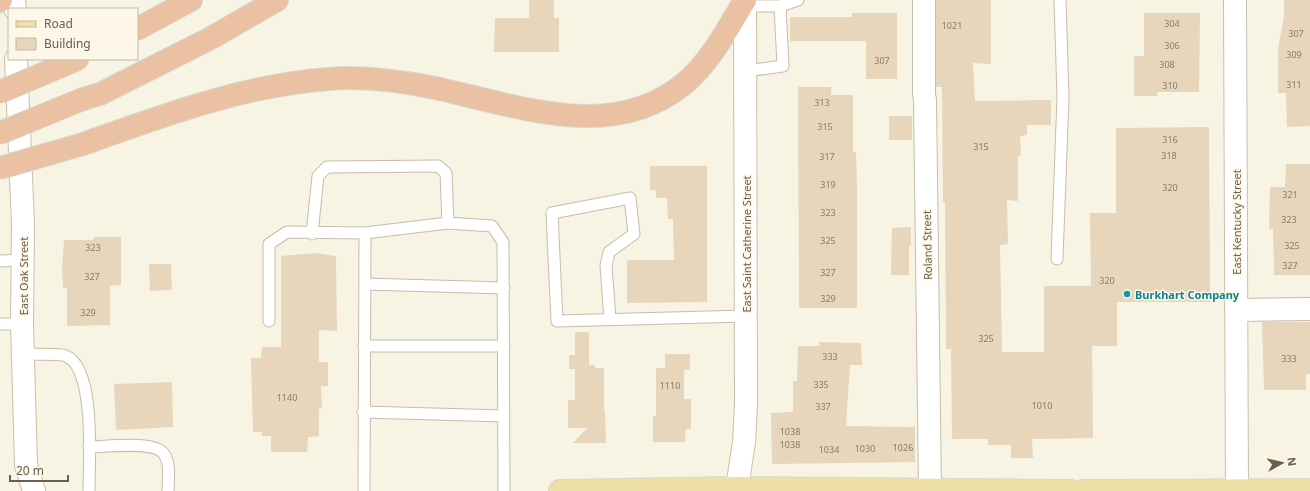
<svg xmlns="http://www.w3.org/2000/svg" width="1310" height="491" viewBox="0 0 1310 491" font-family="'Noto Sans',sans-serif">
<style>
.building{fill:#e7d5bc}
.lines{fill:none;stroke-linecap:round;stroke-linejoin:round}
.lane-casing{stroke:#c7bcac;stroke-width:13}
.street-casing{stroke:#c7bcac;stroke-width:24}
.secondary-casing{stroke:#cabeaa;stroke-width:24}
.primary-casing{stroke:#d9d5d1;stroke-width:24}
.highway-casing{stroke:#d9d5d1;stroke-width:24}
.lane{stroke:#fff;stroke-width:11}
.street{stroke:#fff;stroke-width:22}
.secondary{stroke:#fff;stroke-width:22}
.primary{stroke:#eee0a4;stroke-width:22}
.highway{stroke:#eac1a2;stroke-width:22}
.highway-bridge-casing{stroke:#d9d5d1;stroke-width:24;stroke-linecap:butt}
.highway-bridge{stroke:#eac1a2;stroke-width:22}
.culture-dot{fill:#0f9aa8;stroke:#fcf7e8;stroke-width:1.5}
.labels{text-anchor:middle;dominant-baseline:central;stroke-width:3;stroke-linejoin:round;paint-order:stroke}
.number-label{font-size:9px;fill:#8b7b69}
.street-label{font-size:11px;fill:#6c5d4d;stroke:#fcf7e8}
.culture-label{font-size:11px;font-weight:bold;fill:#0d838f;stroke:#fcf7e8;text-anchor:start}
</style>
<rect width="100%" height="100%" fill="#f8f4e3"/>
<!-- building -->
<path class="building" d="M529,0H554V18H559V52H494L495,18H529Z
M936,0H991V64L973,63L975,101L1051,100V125H1027V135L1020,136L1021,155L1018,156V201L1007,200L1008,244L1000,245L1002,352H1044V286H1091L1090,213H1116V128L1209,127L1210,302H1117V346H1092L1093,438L1032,439L1033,458H1011V445H988V439H952L951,349H946L945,202H943L942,87H936Z
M1284,0H1310V126L1287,127L1286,93H1278V48L1284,16Z
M852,13H897V79H866V41H790V17H852Z
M1144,13H1200L1199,92H1157V96H1134V56H1144Z
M798,87H831V95H853V152H856L857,187V308H799Z
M889,116H912V140H889Z
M1286,164H1310V275H1274L1273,229H1269L1270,187H1285Z
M650,166H707V302L627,303V260H674L673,219H668L667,198H656V190H650Z
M911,227V246H909V275H891L892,228Z
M94,237H121V285L110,286V325L67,326V288H63L62,268L64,240H94Z
M315,253L336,256L337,331L319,330V362H328V386H321L322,408L319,409V436L308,437L307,452H271V436H262V432H253L251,358H261L262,347H281V256Z
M149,264H171L172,290L150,291Z
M1262,322H1310V374H1306V390H1264Z
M575,332H589V365H595V368H604V411L605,409L606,443H573L587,428H568V400H575V369H569V355H575Z
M819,342L861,343L862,365H850L846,426L915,427V462L772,464L771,413L793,412V381H797L798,346H820Z
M665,354H690V370H684V399H691V429H686L685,442H653V416H656V368H665Z
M172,382L173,427L116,430L114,384Z"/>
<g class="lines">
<!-- lane casing -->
<g class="lane-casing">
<path id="lane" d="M745,6H780L798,0
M746,71L783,66L780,6
M365,233L448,223
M312,234L318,176L327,167L438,166L446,173L448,223L492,226L503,242L504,491
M1057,259L1063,97L1060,0
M0,261L23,260
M365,284L504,288
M610,319L606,266L609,252L634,234L630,198L552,213L557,321L746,316
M269,321V244L287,232L365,233L364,491
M0,324H22
M364,346H504
M23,354C33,355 59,353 66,356C96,368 89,464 89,491
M363,412L504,416
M89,447C106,447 155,440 164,454C171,464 168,480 168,491"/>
</g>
<!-- street casing -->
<g class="street-casing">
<path id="street" d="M924,0V94L925,100L930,491
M1236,310L1310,309"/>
</g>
<!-- secondary casing -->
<g class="secondary-casing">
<path id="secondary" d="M14,0L15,9
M1235,0L1237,491
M16,59L23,224L22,324L26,465L34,491
M737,488L744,442L746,404L745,0"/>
</g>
<!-- primary casing -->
<g class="primary-casing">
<path id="primary" d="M560,491L737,488L1071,491
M1083,491L1310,490"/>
</g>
<!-- highway casing -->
<g class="highway-casing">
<path id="highway" d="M0,1L1,0
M137,29L191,0
M83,99L100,94L211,38L277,0
M83,144C162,116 244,85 329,79C357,76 402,81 430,87C514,104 611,145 685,83C711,61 728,28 745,0"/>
</g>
<!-- lane -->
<use href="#lane" class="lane"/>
<!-- street -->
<use href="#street" class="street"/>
<!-- secondary -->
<use href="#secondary" class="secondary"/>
<!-- primary -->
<use href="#primary" class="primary"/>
<!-- highway -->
<use href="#highway" class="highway"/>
<!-- highway-bridge casing -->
<g class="highway-bridge-casing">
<path id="highway-bridge" d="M0,92L78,59
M0,133L83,99
M0,168L83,144"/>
</g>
<!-- highway-bridge -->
<use href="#highway-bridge" class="highway-bridge"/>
</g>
<!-- markers -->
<circle class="culture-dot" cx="1127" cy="294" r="4"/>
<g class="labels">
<!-- number labels -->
<g class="number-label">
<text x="1172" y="23">304</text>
<text x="952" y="25">1021</text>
<text x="1296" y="33">307</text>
<text x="1172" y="45">306</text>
<text x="1294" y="54">309</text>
<text x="882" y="60">307</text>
<text x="1167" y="64">308</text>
<text x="1294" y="84">311</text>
<text x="1170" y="85">310</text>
<text x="822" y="102">313</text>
<text x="825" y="126">315</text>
<text x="1170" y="139">316</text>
<text x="981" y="146">315</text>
<text x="1169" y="155">318</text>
<text x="827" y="156">317</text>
<text x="828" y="184">319</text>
<text x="1170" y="187">320</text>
<text x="1290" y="194">321</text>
<text x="828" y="212">323</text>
<text x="1289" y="219">323</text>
<text x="828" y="240">325</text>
<text x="1292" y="245">325</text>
<text x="93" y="247">323</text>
<text x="1290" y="265">327</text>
<text x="828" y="272">327</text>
<text x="92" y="276">327</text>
<text x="1107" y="280">320</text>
<text x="828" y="298">329</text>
<text x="88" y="312">329</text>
<text x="986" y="338">325</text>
<text x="830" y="356">333</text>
<text x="1289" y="358">333</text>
<text x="821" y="384">335</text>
<text x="670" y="385">1110</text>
<text x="287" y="397">1140</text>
<text x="1042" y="405">1010</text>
<text x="823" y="406">337</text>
<text x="790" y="431">1038</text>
<text x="790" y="444">1038</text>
<text x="903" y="447">1026</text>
<text x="865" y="448">1030</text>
<text x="829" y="449">1034</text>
</g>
<!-- street labels -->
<g class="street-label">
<text transform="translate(1236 222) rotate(-90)">East Kentucky Street</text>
<text transform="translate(746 244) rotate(-90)">East Saint Catherine Street</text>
<text transform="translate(927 245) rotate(-91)">Roland Street</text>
<text transform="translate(23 276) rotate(-90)">East Oak Street</text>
</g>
<!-- culture labels -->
<g class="culture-label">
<text x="1135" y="294">Burkhart Company</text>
</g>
</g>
<!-- legend -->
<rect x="8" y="8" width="130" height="52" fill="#fcf7e8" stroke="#c2b9aa"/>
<rect x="16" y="21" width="20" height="6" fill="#eee0a4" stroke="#c2b9aa"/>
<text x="44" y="28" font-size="12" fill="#6c5d4d">Road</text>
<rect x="16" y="38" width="20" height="12" fill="#e7d5bc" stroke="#c2b9aa"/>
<text x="44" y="48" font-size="12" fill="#6c5d4d">Building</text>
<!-- north arrow -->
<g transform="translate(1282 463) rotate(82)" stroke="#fcf7e8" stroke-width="3" paint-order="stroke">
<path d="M0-3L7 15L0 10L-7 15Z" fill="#6c5d4d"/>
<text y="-6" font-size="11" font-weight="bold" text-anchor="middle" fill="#6c5d4d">N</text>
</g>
<!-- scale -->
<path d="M10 475v6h58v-6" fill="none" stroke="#6c5d4d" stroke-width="2"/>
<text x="16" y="475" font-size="12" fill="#6c5d4d" stroke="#fcf7e8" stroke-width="3" paint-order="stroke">20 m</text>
</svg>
